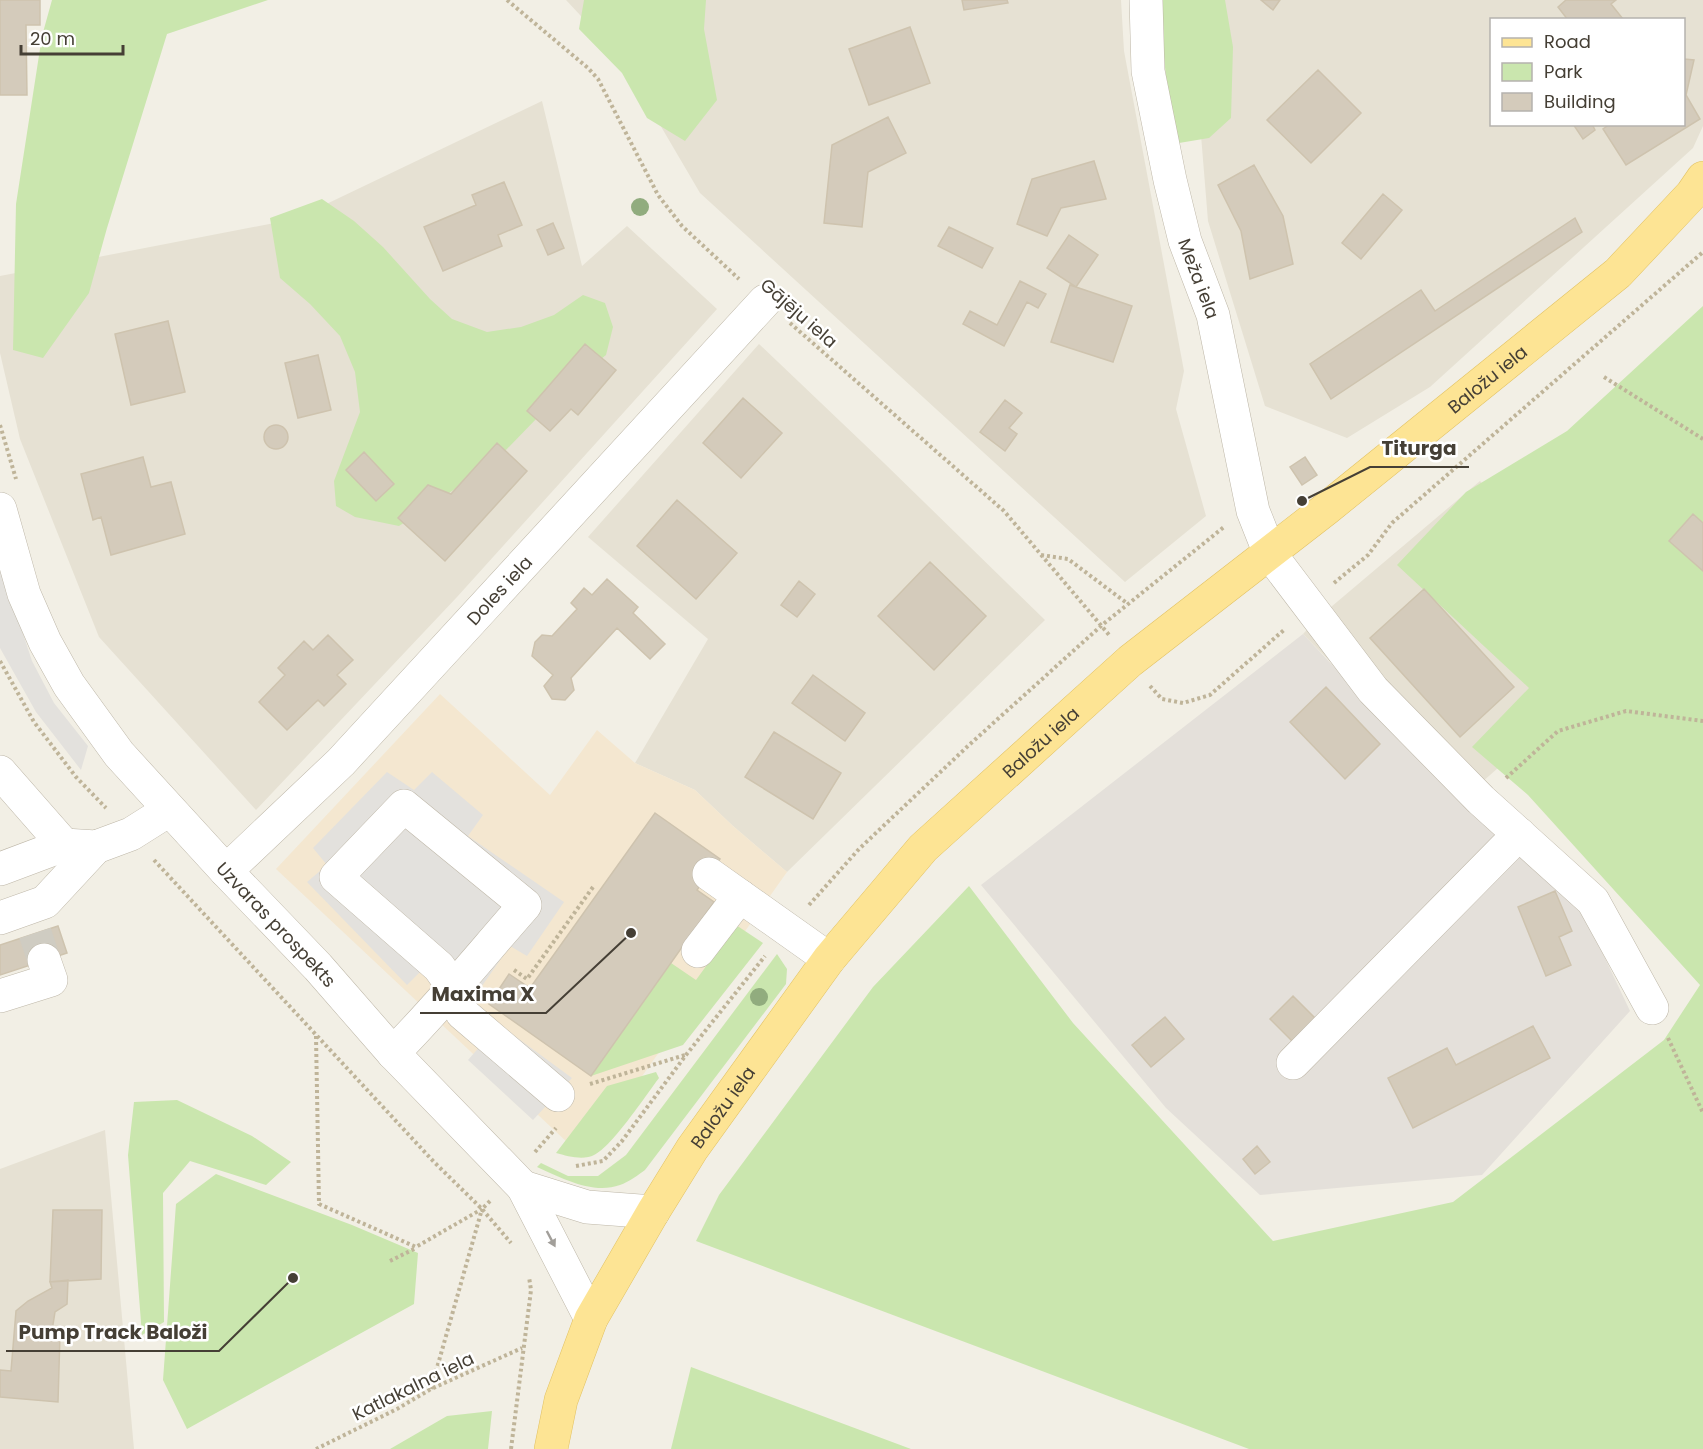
<svg xmlns="http://www.w3.org/2000/svg" width="1703" height="1449" viewBox="0 0 1703 1449" font-family="Poppins,sans-serif">
<style>
.residential{fill:#e6e1d3;fill-rule:evenodd}
.commercial{fill:#f4e7d0}
.industrial{fill:#e4e0da}
.green{fill:#cae6ae}
.parking{fill:#e3e1dd}
.building{fill:#d4cbbb;stroke:#cec3ae;stroke-width:1.5}
.lines{fill:none;stroke-linecap:round;stroke-linejoin:round}
.minor-tunnel{stroke:#cfccc2;stroke-width:33;stroke-dasharray:33 16;stroke-linecap:butt}
.minor-casing{stroke:#beb7a8;stroke-width:34}
.major-casing{stroke:#e2c264;stroke-width:34}
.path{stroke:#bfb499;stroke-width:4;stroke-dasharray:3 3;stroke-linecap:butt}
.minor{stroke:#fff;stroke-width:33}
.major{stroke:#fde494;stroke-width:33}
.tree{fill:#91ac7e}
.oneway{fill:#a29f9a}
.labels{text-anchor:middle;dominant-baseline:central;stroke-width:5;stroke-linejoin:round;paint-order:stroke}
.street-label{font-size:18px;fill:#453f35;stroke:#fff}
.leader{fill:none;stroke:#453f35;stroke-width:2}
.callout-dot{fill:#453f35;stroke:#fff;stroke-width:2}
.callout-label{font-size:20px;text-anchor:middle;font-weight:bold;fill:#453f35;stroke:#fff;stroke-width:5;stroke-linejoin:round;paint-order:stroke}
</style>
<rect width="100%" height="100%" fill="#f2efe5"/>
<!-- residential -->
<path class="residential" d="M566,0H1121L1124,51L1184,371L1176,409L1206,516L1125,582L700,193L622,60Z
M1190,0H1703V126L1693,148L1430,387L1347,438L1265,406L1208,221ZM1492,20H1684V124H1492Z
M542,101L582,266L627,226L717,309L457,597L256,810L99,637L20,439L0,353V276L295,219Z
M759,344L884,463L1045,620L787,872L733,826L695,790L635,763L708,639L588,537Z
M1480,481L1627,650L1584,692L1464,798L1303,634L1318,618Z
M105,1130L134,1449H0V1169Z"/>
<!-- commercial -->
<path class="commercial" d="M440,694L550,795L597,730L635,763L695,790L733,826L787,872L584,1158L276,869Z"/>
<!-- industrial -->
<path class="industrial" d="M1303,634L1423,761L1577,899L1630,1011L1482,1175L1260,1195L1166,1108L981,885Z"/>
<!-- green -->
<path class="green" d="M52,0H268L167,34L107,228L89,293L43,358L13,350L16,204L42,36Z
M584,0H706L704,29L717,100L685,141L647,118L622,73L579,29Z
M1158,0H1225L1233,47L1231,118L1209,138L1173,144Z
M322,199L354,221L383,247L430,299L452,319L487,332L521,327L554,315L583,295L605,303L613,327L606,355L568,386L505,451L455,489L399,526L355,517L336,506L334,481L360,412L355,372L340,336L310,304L280,278L270,218Z
M1703,306V1449H1249L696,1241L719,1195L873,987L969,886L1073,1023L1273,1241L1453,1202L1664,1040L1700,985L1528,795L1472,747L1529,688L1397,565L1466,492L1567,431Z
M736,925L763,943L683,1045L591,1076L671,963L696,980Z
M777,954L787,969L786,984L645,1170C638,1175 629,1182 620,1185C593,1195 562,1178 537,1167L541,1163L568,1176H598L626,1155Z
M656,1072L659,1078C646,1095 610,1150 592,1156C581,1160 567,1156 556,1153L607,1086Z
M177,1100L252,1136L291,1162L266,1185L190,1161L163,1193L164,1322L142,1335L128,1155L134,1102Z
M216,1174L352,1225L418,1253L414,1304L187,1429L163,1380L176,1204Z
M691,1367L911,1449H671Z
M492,1411L488,1449H390L447,1416Z"/>
<!-- parking -->
<path class="parking" d="M0,564L32,661L54,703L88,746L81,770L36,712L0,648Z
M387,772L414,790L432,772L483,815L468,836L564,902L527,956L510,946L470,1003L572,1078L533,1120L468,1060L482,1044L422,970L407,985L307,882L327,865L313,848Z"/>
<!-- building -->
<path class="building" d="M0,0H40V25H26L27,95H0Z
M962,0H1007L1008,3L964,10Z
M1261,0H1280L1273,10Z
M1566,0H1616L1611,4L1623,19L1568,20L1558,7Z
M910,27L930,83L869,105L849,49Z
M1684,59L1694,60L1686,95L1700,119L1626,165L1603,129L1610,124H1684Z
M1318,70L1361,113L1311,163L1267,120Z
M888,117L906,153L868,172L862,227L824,223L832,145Z
M1573,124H1592L1595,130L1583,139Z
M1094,161L1106,199L1061,208L1047,236L1017,224L1032,179Z
M1254,165L1283,216L1293,264L1250,279L1241,231L1218,185Z
M504,182L522,225L498,235L502,246L443,271L424,227L476,205L472,195Z
M1383,194L1402,210L1361,259L1342,243Z
M1575,218L1582,232L1331,399L1310,364L1421,290L1435,311Z
M553,223L564,248L548,255L537,230Z
M949,227L993,248L982,268L938,246Z
M1069,235L1098,255L1076,287L1047,268Z
M1020,281L1046,294L1038,308L1027,302L1004,346L963,324L970,311L997,325Z
M1070,285L1132,306L1113,362L1051,342Z
M168,321L185,392L131,405L115,334Z
M585,344L616,370L578,415L571,409L550,431L527,411Z
M318,355L331,410L298,418L285,363Z
M743,398L782,433L741,478L703,443Z
M1005,400L1022,413L1009,428L1017,434L1005,451L980,432Z
M264 437a12 12 0 1 1 24 0a12 12 0 1 1-24 0Z
M497,443L527,471L445,561L398,518L428,485L451,494Z
M364,452L394,484L376,501L346,470Z
M143,457L151,487L171,482L185,534L111,555L101,517L93,520L81,474Z
M1305,457L1317,475L1302,485L1290,467Z
M677,500L737,553L696,599L637,546Z
M1693,514L1703,523V571L1669,541Z
M930,562L986,616L934,670L878,616Z
M607,579L638,607L633,613L665,644L650,659L617,628L571,678L574,690L565,700L552,699L544,686L553,675L532,656L535,642L542,635L552,636L577,609L571,603L584,588L592,595Z
M799,581L815,594L797,617L781,605Z
M1424,589L1514,687L1460,737L1370,638Z
M328,635L353,660L337,675L346,684L324,706L318,700L287,730L259,702L285,675L278,668L304,641L313,650Z
M813,675L865,713L845,741L792,703Z
M1326,687L1380,744L1345,779L1290,722Z
M774,732L841,773L813,819L745,777Z
M655,813L720,859L697,890L714,902L591,1076L489,1004L509,974L530,988Z
M1555,891L1572,931L1559,937L1571,965L1546,976L1518,907Z
M58,926L67,953L0,975V945Z
M1293,996L1316,1019L1293,1042L1270,1019Z
M1165,1017L1184,1039L1151,1067L1132,1045Z
M1533,1026L1550,1058L1413,1128L1388,1078L1447,1048L1456,1065Z
M1257,1146L1270,1162L1255,1174L1243,1159Z
M53,1210H102L101,1279L50,1282Z
M68,1280L67,1304L55,1312L52,1331L60,1334L58,1402L0,1397V1370L11,1371L16,1311L28,1301L52,1288L50,1282Z"/>
<g class="lines">
<!-- minor-tunnel -->
<path class="minor-tunnel" d="M35,933L44,960"/>
<!-- minor casing -->
<g class="minor-casing">
<g id="minor">
<path id="s1" d="M1146,0L1148,71L1170,180L1185,241L1213,315L1253,511L1270,554L1373,690L1481,800L1593,901L1652,1008"/>
<path id="s2" d="M0,509L24,594L45,642L69,685L119,754L226,871L318,967L393,1053L523,1187L591,1319"/>
<path d="M0,772L64,845"/>
<path d="M0,869L64,845L96,847L131,834L169,810"/>
<path id="s3" d="M226,871L341,762L765,301"/>
<path d="M709,874L829,959"/>
<path d="M0,918L45,902L96,847"/>
<path d="M698,951L740,896"/>
<path d="M0,996L51,980L44,960"/>
<path d="M393,1053C440,1006 481,955 525,905L404,806L336,877L439,967L453,987L462,1013L558,1095"/>
<path d="M1293,1063L1519,834"/>
<path d="M523,1187L587,1207L653,1212"/>
</g>
</g>
<!-- major casing -->
<g class="major-casing">
<g id="major">
<path id="s4" d="M551,1449L561,1400L591,1319L653,1212L692,1149L829,959L923,848L1130,661L1326,509L1618,273L1692,194L1703,178"/>
</g>
</g>
<!-- path -->
<path class="path" d="M507,0L588,68L598,79L658,195L682,226L739,279
M790,323L1004,511L1110,636
M1604,377L1703,439
M0,425L16,479
M1041,555L1068,559L1128,604
M1334,583L1368,555L1392,523L1703,252
M0,661L34,722L76,777L106,808
M1150,686L1162,699L1183,703L1210,695L1285,629
M1506,778L1558,731L1626,711L1703,721
M154,860L434,1162L482,1209
M809,905L859,849L969,745L1102,625L1224,527
M514,970L527,979L593,887
M316,1036L319,1204L416,1247L482,1209
M1668,1038L1703,1113
M590,1084L685,1055
M535,1152L556,1128
M576,1166L603,1161L622,1141L686,1055L765,956
M490,1201L482,1209L511,1243
M390,1261L416,1248
M431,1389L482,1209
M316,1449L397,1409L431,1389L522,1348
M511,1449L531,1290L529,1277"/>
<!-- minor -->
<use href="#minor" class="minor"/>
<!-- major -->
<use href="#major" class="major"/>
</g>
<!-- trees -->
<g class="tree">
<circle cx="640" cy="207" r="9"/>
<circle cx="759" cy="997" r="9"/>
</g>
<!-- one-way arrows -->
<defs><path id="oneway-solid" d="M-6-.8H1V-3.2L6.5 0L1 3.2V.8H-6Z" transform="scale(1.5)"/></defs>
<use class="oneway" href="#oneway-solid" transform="translate(551 1239) rotate(62)"/>
<g class="labels">
<!-- street labels -->
<g class="street-label">
<text stroke="none"><textPath href="#s1" startOffset="285">Meža iela</textPath></text>
<text transform="translate(799 313) rotate(41)">Gājēju iela</text>
<text stroke="none"><textPath href="#s4" startOffset="1448">Baložu iela</textPath></text>
<text stroke="none"><textPath href="#s3" startOffset="392">Doles iela</textPath></text>
<text stroke="none"><textPath href="#s4" startOffset="872">Baložu iela</textPath></text>
<text stroke="none"><textPath href="#s2" startOffset="507">Uzvaras prospekts</textPath></text>
<text stroke="none"><textPath href="#s4" startOffset="386">Baložu iela</textPath></text>
<text transform="translate(413 1386) rotate(-26)">Katlakalna iela</text>
</g>
</g>
<!-- callouts -->
<path class="leader" d="M1302 501L1370 467H1469M631 933L546 1013H420M293 1278L219 1351H6"/>
<g class="callout-dot">
<circle cx="1302" cy="501" r="6"/>
<circle cx="631" cy="933" r="6"/>
<circle cx="293" cy="1278" r="6"/>
</g>
<g class="callout-label">
<text x="1419" y="455">Titurga</text>
<text x="483" y="1001">Maxima X</text>
<text x="113" y="1339">Pump Track Baloži</text>
</g>
<!-- legend -->
<rect x="1490" y="18" width="195" height="108" fill="#ffffff" stroke="#b5b2ae" stroke-width="1.5"/>
<rect x="1502" y="38" width="30" height="9" fill="#fde494" stroke="#b5b2ae" stroke-width="1.5"/>
<text x="1544" y="48" font-size="18" fill="#453f35">Road</text>
<rect x="1502" y="63" width="30" height="18" fill="#cae6ae" stroke="#b5b2ae" stroke-width="1.5"/>
<text x="1544" y="78" font-size="18" fill="#453f35">Park</text>
<rect x="1502" y="93" width="30" height="18" fill="#d4cbbb" stroke="#b5b2ae" stroke-width="1.5"/>
<text x="1544" y="108" font-size="18" fill="#453f35">Building</text>
<!-- scale -->
<path d="M21 45v9h102v-9" fill="none" stroke="#453f35" stroke-width="3"/>
<text x="30" y="45" font-size="18" fill="#453f35" stroke="#ffffff" stroke-width="4.5" paint-order="stroke">20 m</text>
</svg>
